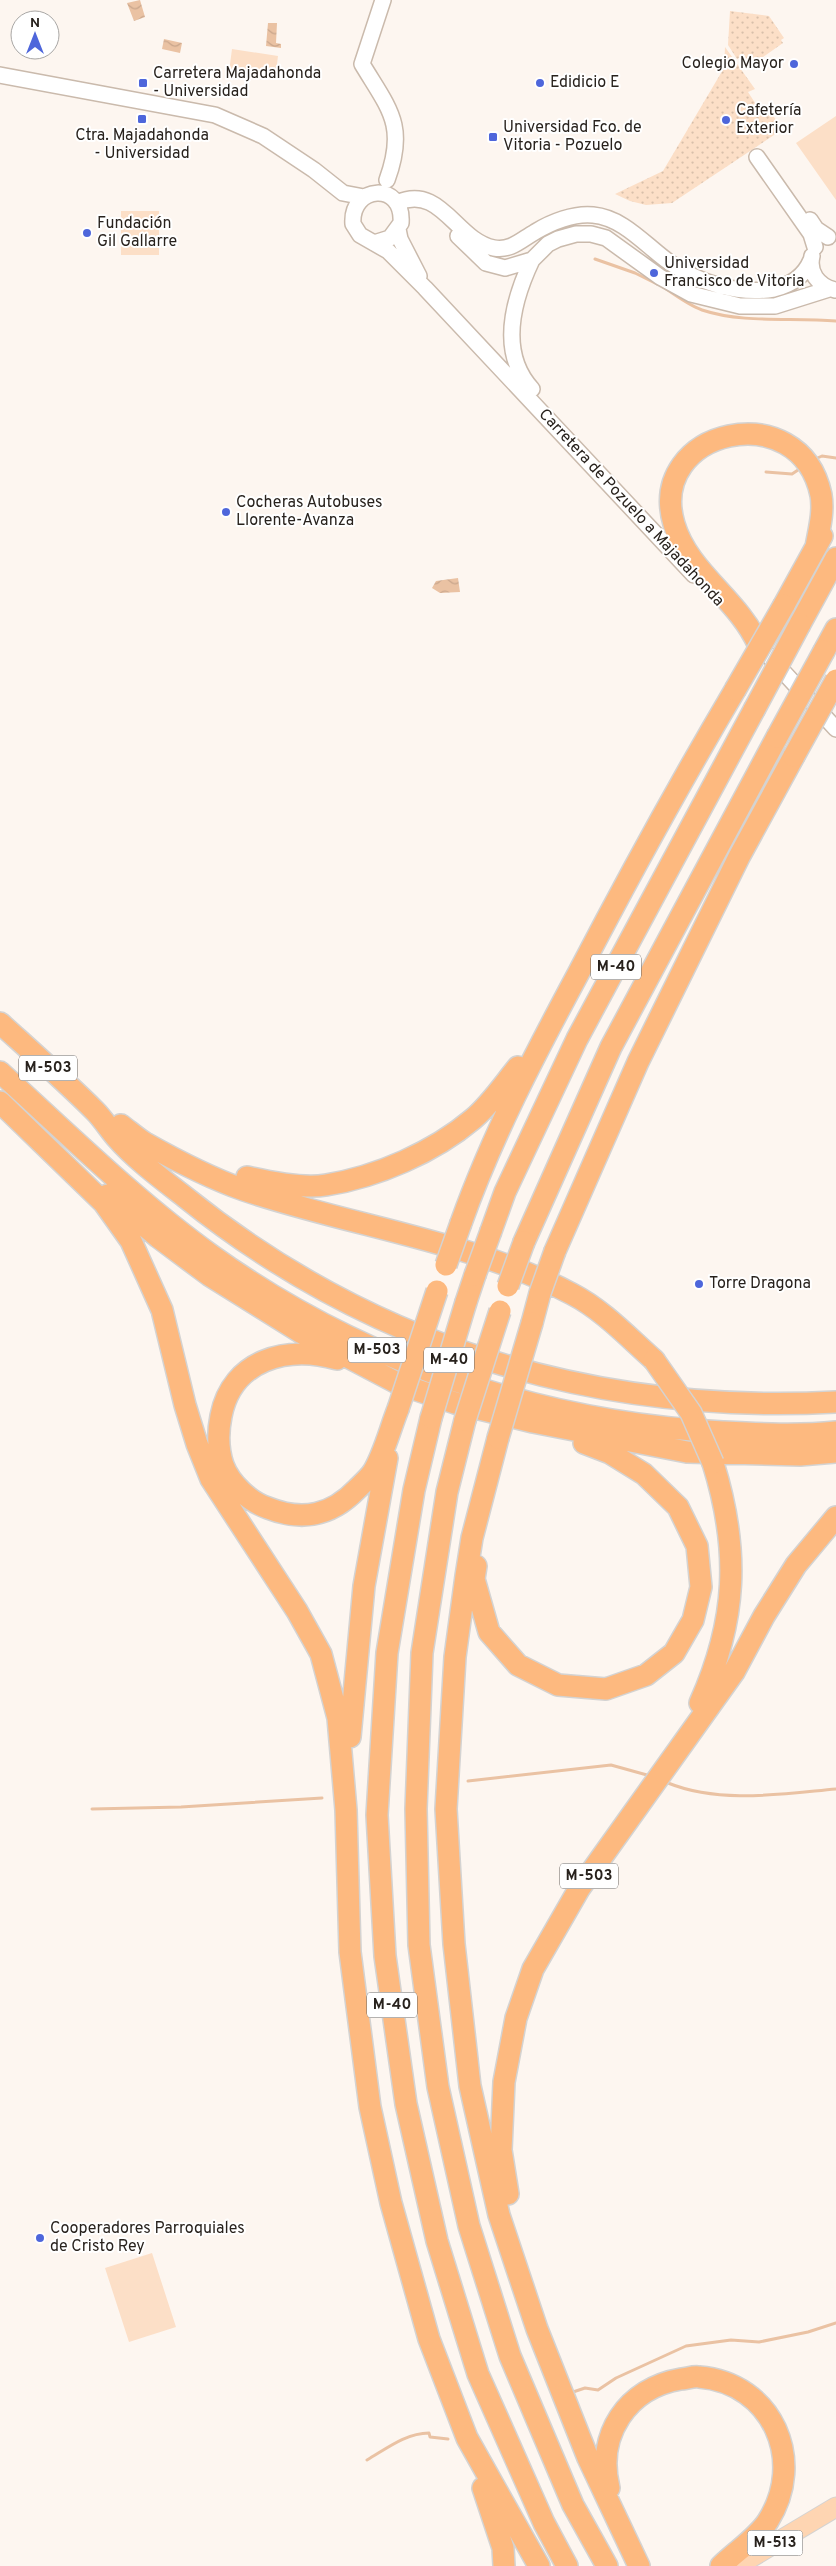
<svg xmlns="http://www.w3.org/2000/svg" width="836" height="2566" viewBox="0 0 836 2566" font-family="Overpass,sans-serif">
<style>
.grass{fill:url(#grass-dots)}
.garden{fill:#fcdfc7}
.water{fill:url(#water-waves)}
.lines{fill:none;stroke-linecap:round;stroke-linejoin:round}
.stream{stroke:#eac2a3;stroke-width:3}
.minor-casing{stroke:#cabaac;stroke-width:18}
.major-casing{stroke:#d4d3d2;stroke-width:21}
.highway-casing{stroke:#d4d3d2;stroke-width:24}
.minor{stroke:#fff;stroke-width:15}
.major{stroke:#fed5b2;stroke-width:19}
.highway{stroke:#fdb97f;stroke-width:21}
.highway-bridge-casing{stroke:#d4d3d2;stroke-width:24;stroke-linecap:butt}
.highway-bridge{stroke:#fdb97f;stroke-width:21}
.poi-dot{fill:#4e66db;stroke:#fff;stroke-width:2}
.labels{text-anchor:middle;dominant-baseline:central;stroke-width:4;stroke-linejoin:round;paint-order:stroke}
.shield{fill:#fff;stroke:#686461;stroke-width:1}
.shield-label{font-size:15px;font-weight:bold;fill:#28221d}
.poi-label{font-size:16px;fill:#28221d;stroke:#fff;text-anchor:start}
.street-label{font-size:16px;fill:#28221d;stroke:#fff}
</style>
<defs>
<pattern id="grass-dots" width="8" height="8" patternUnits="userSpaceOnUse" patternTransform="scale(1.25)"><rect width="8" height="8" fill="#fcdfc7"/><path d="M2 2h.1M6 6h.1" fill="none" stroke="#d8bfaa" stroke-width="1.8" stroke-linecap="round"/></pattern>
<pattern id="water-waves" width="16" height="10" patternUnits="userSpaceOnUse" patternTransform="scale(1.25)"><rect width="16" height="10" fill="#eac2a3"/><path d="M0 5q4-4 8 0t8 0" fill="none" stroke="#c9a68c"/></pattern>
</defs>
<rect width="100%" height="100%" fill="#fdf6f0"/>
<!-- grass -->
<path class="grass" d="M730,11L769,16L784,38L781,40L783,43L749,67L741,57L737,59L728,45Z
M725,47L755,89L748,92L759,109L765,105L783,129L672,203L646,205L630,201L615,194L663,171L724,68Z"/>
<!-- garden -->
<path class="garden" d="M232,49L278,56L275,79L229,72Z
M836,116V200L796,143Z
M121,211H159V255H121Z
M152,2253L176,2327L129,2342L105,2268Z"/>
<!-- water -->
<path class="water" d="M140,0L145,17L134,21L127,3Z
M268,23H277L276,43L281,44V48L266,46Z
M164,39L182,43L180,53L162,49Z
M458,578L460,592L440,593L432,588L436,581Z"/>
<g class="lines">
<!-- stream -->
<path class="stream" d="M595,259L635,273L657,284
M662,286C675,295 688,305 702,310C744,324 792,317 836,321
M813,460L822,456L836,458
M766,472L792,474L801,468
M468,1781L611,1765L647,1775
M668,1783C720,1804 781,1794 836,1789
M92,1809L181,1807L322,1798
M573,2392L585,2388L598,2390L616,2378L686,2346L731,2340L759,2342L808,2332L836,2323
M367,2460C386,2449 406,2433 429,2433L430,2437L448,2439"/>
<!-- minor casing -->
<g class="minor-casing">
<path id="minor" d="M383,0L362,64C389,109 407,125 387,180
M0,75L215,115L263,136L314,170L343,193L364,197
M757,157L811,234L815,247
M397,203C441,183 456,241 494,248C511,251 521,240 535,232C551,222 574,213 593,215C624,218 645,245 669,262C698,283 739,295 774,289C791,285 804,277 811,260
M810,220L816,229L828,237
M398,229L400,239L419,276
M458,236L486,263L505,268L532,260L548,244L558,239L576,234H591L606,238L660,277L691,294L740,306H775L829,289
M374,243L390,238L401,223C404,181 350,185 353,224L360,235L388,251L425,288L694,575
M812,256C808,272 818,286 835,290
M532,389C498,352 513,300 532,260
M754,640L836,729"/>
</g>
<!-- major casing -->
<g class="major-casing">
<path id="major" d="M737,2566L836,2507"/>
</g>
<!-- highway casing -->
<g class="highway-casing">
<path id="highway" d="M784,605L822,536
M800,624L836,558
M758,644C738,599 688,572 674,524C646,429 800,394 821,495C824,512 819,530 816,547
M824,651L836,629
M0,1023C32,1052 65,1081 95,1111C103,1119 109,1129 116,1137C135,1159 162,1179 185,1197C373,1348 596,1415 836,1402
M0,1072C68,1134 136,1201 211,1255C360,1362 540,1423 723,1432C761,1434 798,1436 836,1432
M0,1102L104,1203L131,1241L162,1310L185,1405L197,1444L211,1479L297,1611L321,1654L338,1718L346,1810L350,1952L370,2107L391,2203L429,2339L467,2438L539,2566
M121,1125C129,1131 137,1138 145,1143C177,1161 210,1178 244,1190C350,1226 472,1241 572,1294C603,1310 628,1337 654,1360
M247,1177C269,1182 303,1189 326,1185C377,1177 434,1152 473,1119C490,1105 504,1084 518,1067
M108,1195L158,1237L209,1275L302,1333L399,1384L455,1403L533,1422L687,1452L800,1455L836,1452
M461,1223C492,1136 534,1056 578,974C628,878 680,783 735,690
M491,1231L505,1192L577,1039L754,710
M524,1242L611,1047L777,737
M555,1251L638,1062L739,857L794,756
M466,1302L475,1275
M532,1323L540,1293
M337,1359C288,1345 232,1359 221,1416C218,1431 218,1450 223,1465C230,1484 250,1502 268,1508C303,1522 332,1515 357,1489C362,1484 369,1478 373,1472C384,1454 390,1429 398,1409
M431,1418L414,1490L387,1653L377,1815L385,1956L406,2104L437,2241L478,2374L544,2523L567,2566
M465,1420L447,1492L422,1653L416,1809L419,1945L438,2087L469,2226L510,2356L573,2505L607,2566
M498,1438L472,1538L466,1576L455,1657L446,1809L454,1944L470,2086L499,2215L537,2329L588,2458L639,2566
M476,1566L474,1579L489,1632L518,1665L558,1685L606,1689L646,1675L674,1653L693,1620L701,1587L697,1546L678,1507L644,1474L610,1453L584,1443
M700,1703C737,1620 740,1550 713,1463
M350,1737L364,1586L387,1458
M508,2194L501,2150L504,2082L516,2018L533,1969L579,1889L734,1672L764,1616L796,1565L836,1517
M483,2488L503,2548L504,2566
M609,2488C596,2435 627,2388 681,2379C686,2379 693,2376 699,2377C773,2383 806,2461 768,2521C758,2537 734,2553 721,2566"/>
</g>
<!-- minor -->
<use href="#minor" class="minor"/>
<!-- major -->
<use href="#major" class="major"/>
<!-- highway -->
<use href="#highway" class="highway"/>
<!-- highway-bridge casing -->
<g class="highway-bridge-casing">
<path id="highway-bridge" d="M735,690L784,605
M754,710L800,624
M777,737L824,651
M794,756L836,680
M446,1265L461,1223
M475,1275L491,1231
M508,1286L524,1242
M540,1293L555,1251
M654,1360L691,1413L713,1463
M398,1409L437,1291
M431,1418L466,1302
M465,1420L500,1311
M498,1438L532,1323"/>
</g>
<!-- highway-bridge -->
<use href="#highway-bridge" class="highway-bridge"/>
</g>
<!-- markers -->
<g class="poi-dot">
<circle cx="794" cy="64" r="5"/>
<rect x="138" y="78" width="10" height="10" rx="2.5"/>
<circle cx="540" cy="83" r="5"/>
<rect x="137" y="114" width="10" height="10" rx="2.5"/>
<circle cx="726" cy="120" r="5"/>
<rect x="488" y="132" width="10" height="10" rx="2.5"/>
<circle cx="87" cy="233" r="5"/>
<circle cx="654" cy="273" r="5"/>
<circle cx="226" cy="512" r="5"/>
<circle cx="699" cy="1284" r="5"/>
<circle cx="40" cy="2238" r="5"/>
</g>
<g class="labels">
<!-- shield labels -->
<g class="shield">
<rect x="591" y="954.5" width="50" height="25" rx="4"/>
<rect x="19" y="1055.5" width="58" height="25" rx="4"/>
<rect x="348" y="1337.5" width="58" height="25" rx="4"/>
<rect x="424" y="1347.5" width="50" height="25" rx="4"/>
<rect x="560" y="1863.5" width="58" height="25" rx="4"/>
<rect x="367" y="1992.5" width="50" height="25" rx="4"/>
<rect x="747.5" y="2530.5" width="55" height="25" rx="4"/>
</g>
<g class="shield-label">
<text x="616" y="967">M-40</text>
<text x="48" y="1068">M-503</text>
<text x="377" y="1350">M-503</text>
<text x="449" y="1360">M-40</text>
<text x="589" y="1876">M-503</text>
<text x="392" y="2005">M-40</text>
<text x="775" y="2543">M-513</text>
</g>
<!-- poi labels -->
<g class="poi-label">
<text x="784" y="64" text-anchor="end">Colegio Mayor</text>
<text x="153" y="74">Carretera Majadahonda<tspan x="153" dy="18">- Universidad</tspan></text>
<text x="550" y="83">Edidicio E</text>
<text x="736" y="111">Cafetería<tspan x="736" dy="18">Exterior</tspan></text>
<text x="503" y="128">Universidad Fco. de<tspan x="503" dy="18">Vitoria - Pozuelo</tspan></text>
<text x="142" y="136" text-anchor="middle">Ctra. Majadahonda<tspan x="142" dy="18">- Universidad</tspan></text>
<text x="97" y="224">Fundación<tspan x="97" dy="18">Gil Gallarre</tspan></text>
<text x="664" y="264">Universidad<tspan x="664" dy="18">Francisco de Vitoria</tspan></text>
<text x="236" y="503">Cocheras Autobuses<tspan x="236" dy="18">Llorente-Avanza</tspan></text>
<text x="709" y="1284">Torre Dragona</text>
<text x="50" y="2229">Cooperadores Parroquiales<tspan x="50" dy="18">de Cristo Rey</tspan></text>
</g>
<!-- street labels -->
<g class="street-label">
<text transform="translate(631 508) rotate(47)">Carretera de Pozuelo a Majadahonda</text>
</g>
</g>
<!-- north arrow -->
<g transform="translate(35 35)"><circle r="24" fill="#ffffff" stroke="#a9a7a5"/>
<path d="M0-4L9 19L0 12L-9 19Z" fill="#4e66db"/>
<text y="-8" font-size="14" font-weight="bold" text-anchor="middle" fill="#28221d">N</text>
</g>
</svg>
